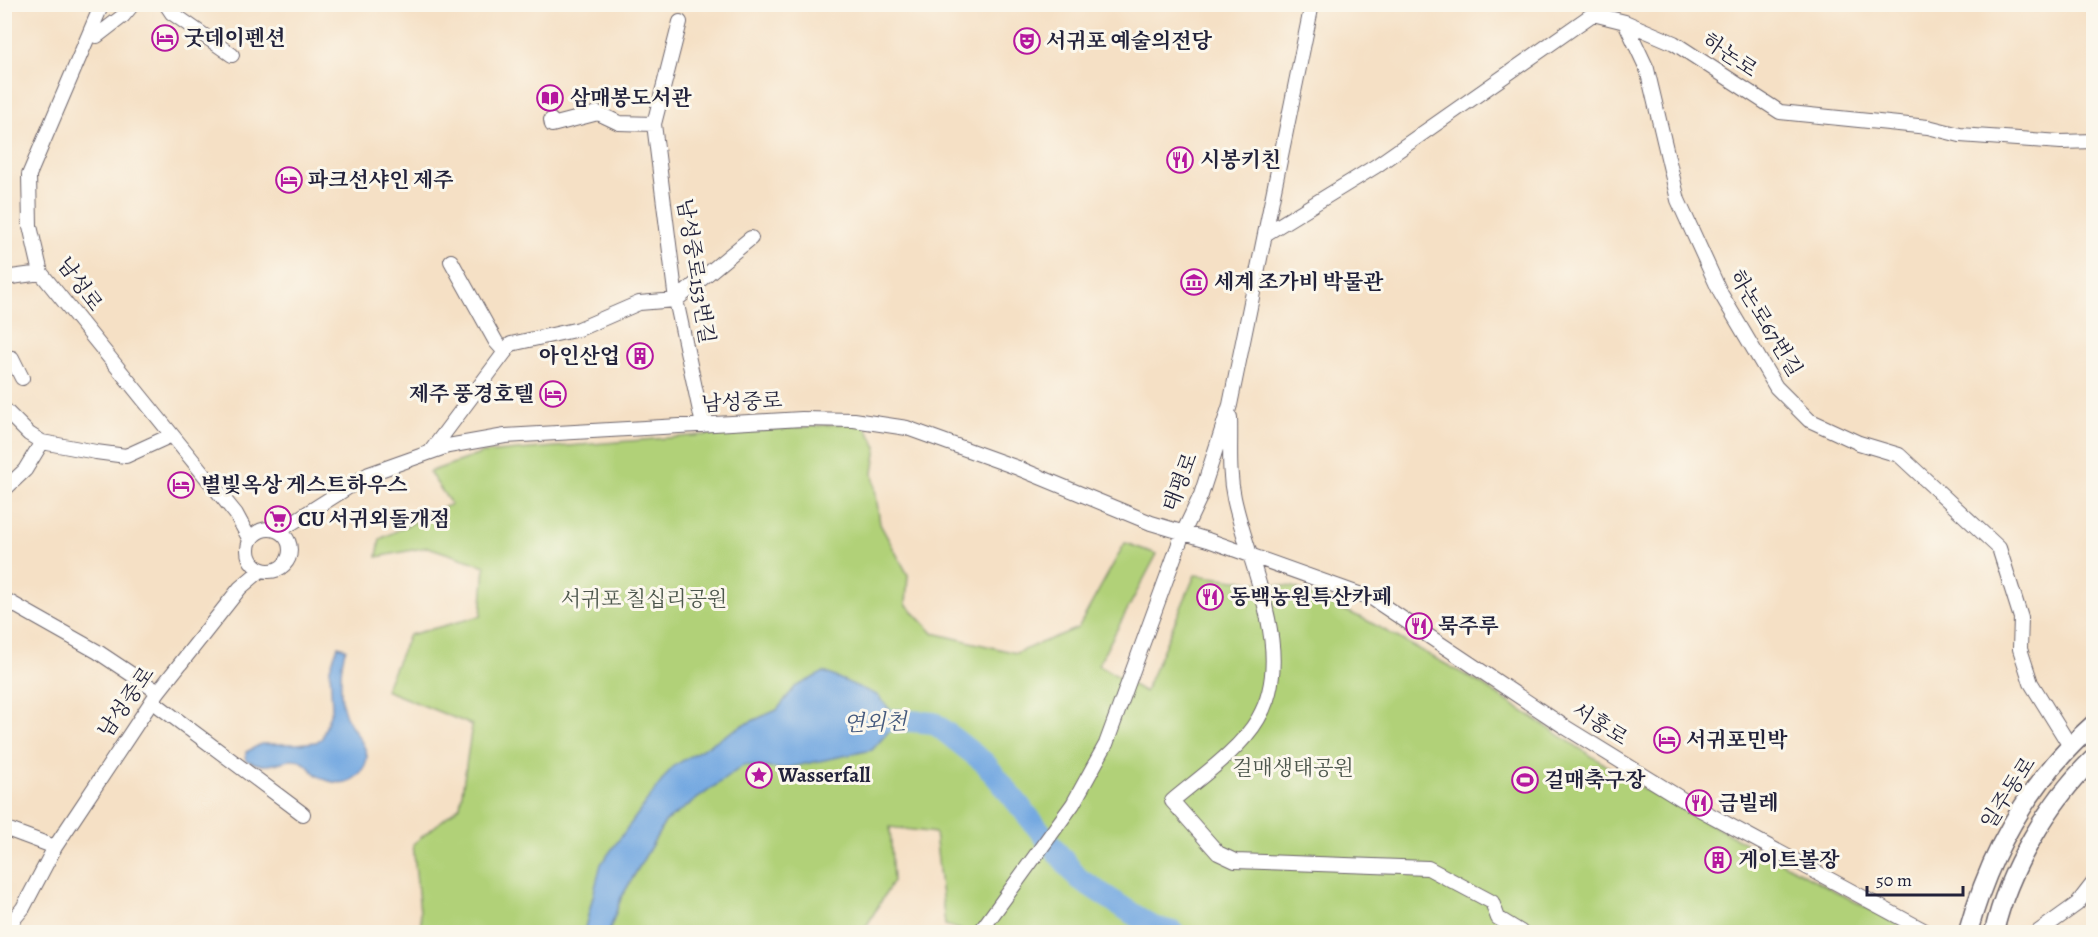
<svg xmlns="http://www.w3.org/2000/svg" width="2098" height="937" viewBox="0 0 2098 937" font-family="Alegreya,'Noto Serif KR',serif">
<style>
.green{fill:#b1d178;stroke:#6a7a5a;stroke-width:1.5}
.water{fill:#74a9e1;stroke:#4b668e;stroke-width:1.5}
.lines{fill:none;stroke-linecap:round;stroke-linejoin:round}
.river{stroke:#74a9e1;stroke-width:22}
.minor-casing{stroke:#6c646b;stroke-width:16}
.major-casing{stroke:#6c646b;stroke-width:21}
.minor{stroke:#fff;stroke-width:14}
.major{stroke:#fff;stroke-width:18}
.labels{text-anchor:middle;dominant-baseline:central;stroke-width:6;stroke-linejoin:round;paint-order:stroke}
.poi-label{font-size:21px;font-weight:bold;fill:#22223b;stroke:#fbf7ec;text-anchor:start}
.street-label{font-size:21px;fill:#22223b;stroke:#fbf7ec}
.park-label{font-size:21px;fill:#4d574d;stroke:#fbf7ec}
.water-label{font-size:22px;font-style:italic;fill:#43587d;stroke:#fbf7ec}
</style>
<rect width="100%" height="100%" fill="#fbf7ec"/>
<filter id="ink" filterUnits="userSpaceOnUse"><feTurbulence type="fractalNoise" baseFrequency=".0167" numOctaves="2"/><feDisplacementMap in="SourceGraphic" scale="12" xChannelSelector="R" yChannelSelector="G"/><feConvolveMatrix kernelMatrix="1 2 1 2 8 2 1 2 1" color-interpolation-filters="sRGB"/></filter>
<filter id="wash" filterUnits="userSpaceOnUse"><feTurbulence type="fractalNoise" baseFrequency=".008" numOctaves="4" result="noise"/><feDisplacementMap in="SourceGraphic" scale="24" xChannelSelector="R" yChannelSelector="G"/><feGaussianBlur stdDeviation="1.35" result="paint"/><feColorMatrix in="noise" values="0 0 0 0 0 0 0 0 0 0 0 0 0 0 0 0 0 1.4 0 .05"/><feComposite in="paint" operator="in"/></filter>
<g filter="url(#wash)">
<rect width="100%" height="100%" fill="#f5e0c5"/>
<!-- green -->
<path class="green" d="M863,422L877,447L873,473L880,524L908,575L906,604L933,633L1016,653L1078,628L1125,543L1157,554L1098,665L1145,692L1195,575L1294,587L1366,620L1478,682L1633,783L1912,932H967L945,925L935,833L890,827L893,881L863,932H609L621,898L665,822L745,764L781,769L795,688L777,710L741,726L602,864L584,932H422L413,844L460,806L472,725L385,690L409,635L481,616L485,566L428,547L377,557L380,539L451,504L429,472L483,453Z"/>
<!-- water -->
<path class="water" d="M338,646L346,648C340,663 339,694 344,711C350,733 382,752 358,775C350,783 339,784 329,781C312,777 310,764 299,760C290,757 277,765 268,765C260,766 253,763 246,760V752L261,744H297L316,742L322,738L332,708L330,668Z
M824,672L877,695L899,720L872,750L781,769L744,765L665,822L621,898L609,932H584L601,864L672,767L741,726L777,710L795,687Z"/>
<g class="lines">
<!-- river -->
<path class="river" d="M869,722L899,720L934,723L985,763L1078,878L1153,927L1173,932"/>
</g>
</g>
<g filter="url(#ink)">
<g class="lines">
<!-- minor casing -->
<g class="minor-casing">
<path id="minor" d="M102,4L29,175L30,226L41,273L236,514L250,540
M166,4L172,13L232,55
M680,22L654,124L676,300L703,425
M1625,22L1647,69L1678,200L1721,294L1776,387L1809,420L1859,443L1899,455L1999,548L2021,618L2020,649L2031,683L2070,746
M90,33L97,36L123,16L133,4
M551,120L552,125L598,113L619,123L654,124
M1267,233L1376,166L1593,14L1625,22L1674,43L1780,112L1928,127L1960,135L2061,142L2094,141
M451,261L496,342L505,352
M4,278L41,273
M4,357L12,358L22,378
M4,409L29,434L42,442L96,452L126,456L172,435
M1230,417C1231,445 1228,470 1234,498C1248,565 1297,654 1258,719C1240,750 1199,778 1172,801L1218,853L1235,861L1428,868L1492,902L1498,918L1521,932
M431,451L511,344L579,329L639,303L676,300L751,238
M4,490L25,470L42,442
M248 550a21 21 0 1 1 42 0a21 21 0 1 1-42 0Z
M279,531L369,474L448,446L505,436L802,419L854,420L907,428L1018,468L1151,523L1208,540L1373,599L1565,727L1690,804L1927,932
M4,599L98,652L158,692
M152,701L303,814
M4,828L55,847
M4,931L23,908L55,847L158,692L240,588L261,570
M980,932L1073,804L1106,744L1183,533L1201,495L1230,405L1312,4
M2038,932L2077,904L2094,882"/>
</g>
<!-- major casing -->
<g class="major-casing">
<path id="major" d="M1968,932C1990,852 2031,779 2094,724
M1994,932C2008,871 2048,802 2094,758"/>
</g>
<!-- minor -->
<use href="#minor" class="minor"/>
<!-- major -->
<use href="#major" class="major"/>
</g>
</g>
<!-- icons -->
<defs>
<g id="hotel-ring" transform="scale(1.35)"><circle r="9.5" fill="#fbf7ec" stroke="#b5179e" stroke-width="1.5"/><path d="M-6-4.5h1.5V1H6V5H4.5V3h-9V5H-6ZM-4 0a1.8 1.8 0 1 1 3.6 0ZM.5 0V-2.5h3Q6-2.5 6 0Z" fill="#b5179e"/></g>
<g id="theatre-ring" transform="scale(1.35)"><circle r="9.5" fill="#fbf7ec" stroke="#b5179e" stroke-width="1.5"/><path d="M-5-5.5Q0-4 5-5.5V0Q5 5 0 6Q-5 5-5 0ZM-3.3-2.5H-1v1.5H-3.3ZM1-2.5H3.3v1.5H1ZM-2.8 1Q0 5.5 2.8 1Z" fill="#b5179e"/></g>
<g id="library-ring" transform="scale(1.35)"><circle r="9.5" fill="#fbf7ec" stroke="#b5179e" stroke-width="1.5"/><path d="M-6-4Q-3-5.5-.7-3.5V5Q-3 3-6 4ZM6-4Q3-5.5 .7-3.5V5Q3 3 6 4Z" fill="#b5179e"/></g>
<g id="restaurant-ring" transform="scale(1.35)"><circle r="9.5" fill="#fbf7ec" stroke="#b5179e" stroke-width="1.5"/><path d="M-5-6h1v4h1v-4h1v4h1v-4h1v5L-1.5 .5V6h-2V.5L-5-1ZM5-6V6H3V1.5H1.5Q1.5-4 5-6Z" fill="#b5179e"/></g>
<g id="museum-ring" transform="scale(1.35)"><circle r="9.5" fill="#fbf7ec" stroke="#b5179e" stroke-width="1.5"/><path d="M0-6L6-3V-2H-6V-3ZM-5-1h2V3h-2ZM-1-1h2V3h-2ZM3-1h2V3H3ZM-6 4H6V6H-6Z" fill="#b5179e"/></g>
<g id="building-ring" transform="scale(1.35)"><circle r="9.5" fill="#fbf7ec" stroke="#b5179e" stroke-width="1.5"/><path d="M-4-6H4V6H1V3H-1V6H-4ZM-2.5-4.3h1.7v1.8h-1.7ZM.8-4.3h1.7v1.8H.8ZM-2.5-1h1.7V.8h-1.7ZM.8-1h1.7V.8H.8Z" fill="#b5179e"/></g>
<g id="supermarket-ring" transform="scale(1.35)"><circle r="9.5" fill="#fbf7ec" stroke="#b5179e" stroke-width="1.5"/><path d="M-6-5.5h2.5l.6 2H6L4.5 2H-2.5L-4.4-4H-6ZM-1.5 3.2a1.3 1.3 0 1 0 .1 0ZM3 3.2a1.3 1.3 0 1 0 .1 0Z" fill="#b5179e"/></g>
<g id="sight-ring" transform="scale(1.35)"><circle r="9.5" fill="#fbf7ec" stroke="#b5179e" stroke-width="1.5"/><path d="M0-6L1.8-2.2L6-1.7L2.9 1.2L3.7 5.4L0 3.3L-3.7 5.4L-2.9 1.2L-6-1.7L-1.8-2.2Z" fill="#b5179e"/></g>
<g id="stadium-ring" transform="scale(1.35)"><circle r="9.5" fill="#fbf7ec" stroke="#b5179e" stroke-width="1.5"/><path d="M0-5a6.5 5 0 1 0 0 10a6.5 5 0 1 0 0-10ZM-3.5-1.8h7v3.6h-7Z" fill="#b5179e"/></g>
</defs>
<g fill-rule="evenodd">
<use href="#hotel-ring" x="165" y="38"/>
<use href="#theatre-ring" x="1027" y="41"/>
<use href="#library-ring" x="550" y="98"/>
<use href="#restaurant-ring" x="1180" y="160"/>
<use href="#hotel-ring" x="289" y="180"/>
<use href="#museum-ring" x="1194" y="282"/>
<use href="#building-ring" x="640" y="356"/>
<use href="#hotel-ring" x="553" y="394"/>
<use href="#hotel-ring" x="181" y="485"/>
<use href="#supermarket-ring" x="278" y="519"/>
<use href="#restaurant-ring" x="1210" y="597"/>
<use href="#restaurant-ring" x="1419" y="626"/>
<use href="#hotel-ring" x="1667" y="740"/>
<use href="#sight-ring" x="759" y="775"/>
<use href="#stadium-ring" x="1525" y="780"/>
<use href="#restaurant-ring" x="1699" y="803"/>
<use href="#building-ring" x="1718" y="860"/>
</g>
<g class="labels">
<!-- poi labels -->
<g class="poi-label">
<text x="184" y="38">굿데이펜션</text>
<text x="1046" y="41">서귀포 예술의전당</text>
<text x="570" y="98">삼매봉도서관</text>
<text x="1200" y="160">시봉키친</text>
<text x="308" y="180">파크선샤인 제주</text>
<text x="1214" y="282">세계 조가비 박물관</text>
<text x="620" y="356" text-anchor="end">아인산업</text>
<text x="534" y="394" text-anchor="end">제주 풍경호텔</text>
<text x="201" y="485">별빛옥상 게스트하우스</text>
<text x="298" y="519">CU 서귀외돌개점</text>
<text x="1230" y="597">동백농원특산카페</text>
<text x="1438" y="626">묵주루</text>
<text x="1686" y="740">서귀포민박</text>
<text x="778" y="775">Wasserfall</text>
<text x="1544" y="780">걸매축구장</text>
<text x="1718" y="803">금빌레</text>
<text x="1738" y="860">게이트볼장</text>
</g>
<!-- street labels -->
<g class="street-label">
<text transform="translate(1730 55) rotate(34)">하논로</text>
<text transform="translate(696 271) rotate(81)">남성중로153번길</text>
<text transform="translate(80 284) rotate(54)">남성로</text>
<text transform="translate(1766 323) rotate(59)">하논로67번길</text>
<text transform="translate(742 402) rotate(-3)">남성중로</text>
<text transform="translate(1180 482) rotate(-69)">태평로</text>
<text transform="translate(126 702) rotate(-55)">남성중로</text>
<text transform="translate(1600 724) rotate(32)">서홍로</text>
<text transform="translate(2008 793) rotate(-57)">일주동로</text>
</g>
<!-- park labels -->
<g class="park-label">
<text x="644" y="599">서귀포 칠십리공원</text>
<text x="1293" y="768">걸매생태공원</text>
</g>
<!-- water labels -->
<g class="water-label">
<text transform="translate(875 723) rotate(-2)">연외천</text>
</g>
</g>
<!-- margin -->
<rect width="2098" height="937" fill="none" stroke="#fbf7ec" stroke-width="24"/>
<!-- scale -->
<path d="M1867 886v9h96v-9" fill="none" stroke="#22223b" stroke-width="3"/>
<text x="1876" y="886" font-size="18" fill="#22223b" stroke="#fbf7ec" stroke-width="4.5" paint-order="stroke">50 m</text>
</svg>
